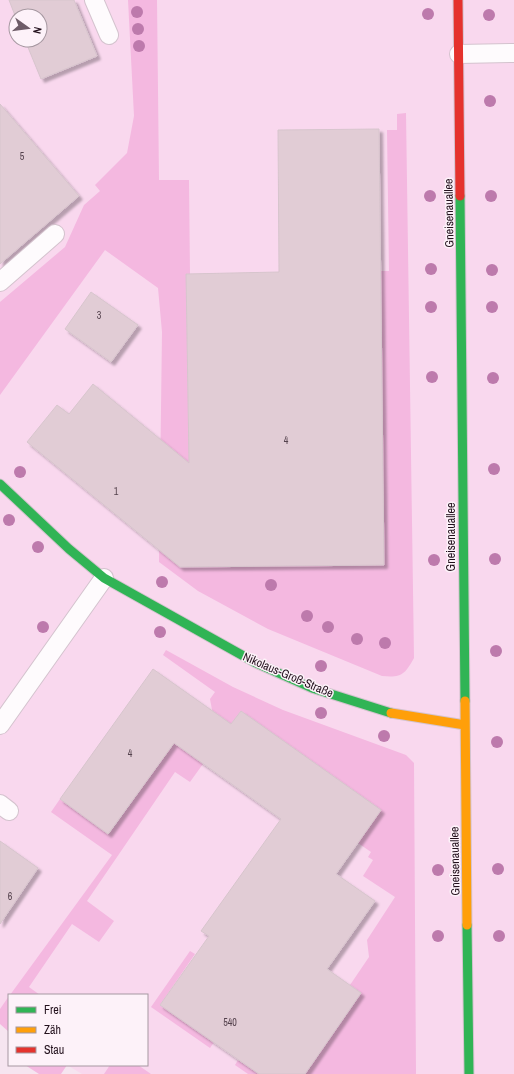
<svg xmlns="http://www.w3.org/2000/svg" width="514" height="1074" viewBox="0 0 514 1074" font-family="'Archivo Narrow',sans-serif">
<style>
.built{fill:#f9d8ee;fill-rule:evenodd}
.green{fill:#f4b8e0}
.building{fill:#e1ccd5;stroke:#d7c5cd;filter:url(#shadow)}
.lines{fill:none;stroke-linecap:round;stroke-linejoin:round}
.lane-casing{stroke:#d4c3ce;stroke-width:20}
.fast-casing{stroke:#d4c3ce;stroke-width:11}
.slow-casing{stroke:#d4c3ce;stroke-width:11}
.jam-casing{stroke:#d4c3ce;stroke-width:11}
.lane{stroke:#fefbfd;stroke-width:18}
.fast{stroke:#30b455;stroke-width:9}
.slow{stroke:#ff9f0a;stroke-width:9}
.jam{stroke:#e5322d;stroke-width:9}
.tree{fill:#bd7aac}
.labels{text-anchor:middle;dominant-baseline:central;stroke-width:3;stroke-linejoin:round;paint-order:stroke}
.number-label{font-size:10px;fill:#54424d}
.street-label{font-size:12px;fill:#23111d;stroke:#fdf2f9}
</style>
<defs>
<filter id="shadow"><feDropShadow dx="3.5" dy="3.5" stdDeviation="1" flood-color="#0004"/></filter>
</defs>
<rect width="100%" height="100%" fill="#f6e5f0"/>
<!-- built -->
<path class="built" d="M0,0H514V1074H82L67,1065H147V995H9V1029L0,1023ZM16,16H40V40H16Z"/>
<!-- green -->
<path class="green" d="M128,0H157L159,180H189L190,274L187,315L191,566L384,565L381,271H389L387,130H397V114L406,113L414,658C405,674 402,678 382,676L268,629L198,591L159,562L162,332L158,288L105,250L0,395V302L65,247L84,205L100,191L95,185L127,153L134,116Z
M166,650L233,687L283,710L406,755L414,763L416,1074H305L361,993L350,985L369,957L367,940L395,897L363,876L373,860L368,857L371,852L358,843L381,810L241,711L190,782L175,772L87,901L114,921L99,942L72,924L29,987L40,995H10L112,855L51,812L60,799L109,834L200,707L213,715L210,699L215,692L163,655Z
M190,951L195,954L160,1005L214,1042L210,1048L151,1007Z
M9,996V1032L0,1024V1009Z
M238,1060L259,1074H248L235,1065Z
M25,1065H67L61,1074H39Z
M110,1065H138L151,1074H104Z"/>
<!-- building -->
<path class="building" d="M9,0H74L97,56L41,79L25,40H40V16H16V18Z
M0,104L79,196L0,264Z
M379,129L384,565L180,567L27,442L57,405L69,414L93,384L189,463L186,274L279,272L278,130Z
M91,292L138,325L111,362L65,329Z
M153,669L231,724L241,711L381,810L336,874L375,901L327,969L361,993L305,1074H259L160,1005L209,936L201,931L281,819L174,743L108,834L60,799Z
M0,841L38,868L0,924Z"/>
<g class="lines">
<!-- lane casing -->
<g class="lane-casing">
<path id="lane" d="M94,0L109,35
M459,54L514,53
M0,282L55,234
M0,725L104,578
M0,804L9,811"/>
</g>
<!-- fast casing -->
<g class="fast-casing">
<path id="fast" d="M460,196L465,701
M0,484L69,549L104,578L256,663L312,688L391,713
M467,925L469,1074"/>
</g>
<!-- slow casing -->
<g class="slow-casing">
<path id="slow" d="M465,701L467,925
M391,713L465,725"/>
</g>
<!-- jam casing -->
<g class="jam-casing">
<path id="jam" d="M458,0L460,196"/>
</g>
<!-- lane -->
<use href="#lane" class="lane"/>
<!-- fast -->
<use href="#fast" class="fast"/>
<!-- slow -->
<use href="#slow" class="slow"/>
<!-- jam -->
<use href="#jam" class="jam"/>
</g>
<!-- trees -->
<g class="tree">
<circle cx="137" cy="12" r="6"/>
<circle cx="428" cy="14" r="6"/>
<circle cx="489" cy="15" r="6"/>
<circle cx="138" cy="29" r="6"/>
<circle cx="139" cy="46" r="6"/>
<circle cx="490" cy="101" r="6"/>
<circle cx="430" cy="196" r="6"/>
<circle cx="491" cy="196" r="6"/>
<circle cx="431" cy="269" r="6"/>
<circle cx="492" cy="270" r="6"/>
<circle cx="431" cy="307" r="6"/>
<circle cx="492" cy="307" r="6"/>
<circle cx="432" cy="377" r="6"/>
<circle cx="493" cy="378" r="6"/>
<circle cx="494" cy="469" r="6"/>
<circle cx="20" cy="472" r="6"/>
<circle cx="9" cy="520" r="6"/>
<circle cx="38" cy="547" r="6"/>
<circle cx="495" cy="559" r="6"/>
<circle cx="434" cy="560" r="6"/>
<circle cx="162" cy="582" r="6"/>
<circle cx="271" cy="585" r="6"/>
<circle cx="307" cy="616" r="6"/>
<circle cx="43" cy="627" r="6"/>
<circle cx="328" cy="627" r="6"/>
<circle cx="160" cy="632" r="6"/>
<circle cx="357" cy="639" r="6"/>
<circle cx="385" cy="643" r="6"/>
<circle cx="496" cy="651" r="6"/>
<circle cx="321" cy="666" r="6"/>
<circle cx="321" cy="713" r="6"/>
<circle cx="384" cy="736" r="6"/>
<circle cx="497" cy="742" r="6"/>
<circle cx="498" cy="869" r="6"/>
<circle cx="438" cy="870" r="6"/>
<circle cx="438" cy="936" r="6"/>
<circle cx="499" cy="936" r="6"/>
</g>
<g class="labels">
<!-- number labels -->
<g class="number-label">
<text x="22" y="156">5</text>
<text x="99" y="315">3</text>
<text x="286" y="440">4</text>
<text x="116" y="491">1</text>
<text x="130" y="753">4</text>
<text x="10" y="896">6</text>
<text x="230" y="1022">540</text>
</g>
<!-- street labels -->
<g class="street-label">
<text transform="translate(449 213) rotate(-91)">Gneisenauallee</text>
<text transform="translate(451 537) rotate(-90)">Gneisenauallee</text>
<text transform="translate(288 675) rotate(23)">Nikolaus-Groß-Straße</text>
<text transform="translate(455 861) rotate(-91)">Gneisenauallee</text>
</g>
</g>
<!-- legend -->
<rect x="8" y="994" width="140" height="72" fill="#fdf2f9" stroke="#a698a1"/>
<rect x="16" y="1007" width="20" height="6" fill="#30b455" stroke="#a698a1"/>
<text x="44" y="1014" font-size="12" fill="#23111d">Frei</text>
<rect x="16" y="1027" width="20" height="6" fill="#ff9f0a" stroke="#a698a1"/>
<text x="44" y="1034" font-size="12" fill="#23111d">Zäh</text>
<rect x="16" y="1047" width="20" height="6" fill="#e5322d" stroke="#a698a1"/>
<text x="44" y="1054" font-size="12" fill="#23111d">Stau</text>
<!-- north arrow -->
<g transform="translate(28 28) rotate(104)"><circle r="19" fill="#fdf2f9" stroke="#a698a1"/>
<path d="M0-3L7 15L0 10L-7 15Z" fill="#6d5b67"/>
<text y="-6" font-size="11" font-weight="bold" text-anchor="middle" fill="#23111d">N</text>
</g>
</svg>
